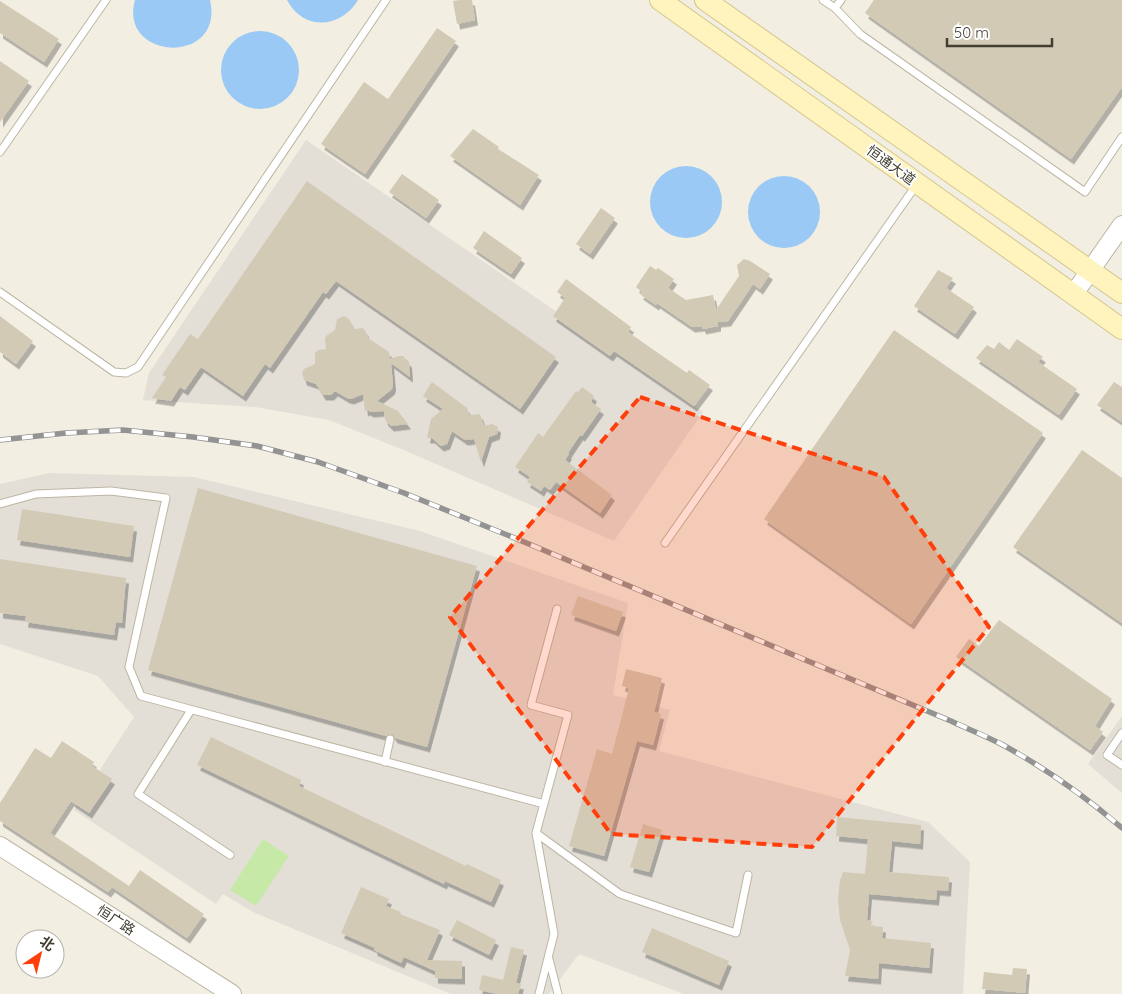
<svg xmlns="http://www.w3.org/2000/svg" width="1122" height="994" viewBox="0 0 1122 994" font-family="Quicksand,'Noto Sans SC',sans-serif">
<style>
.industrial{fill:#e3dfd7}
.green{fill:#c7e9a7}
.water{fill:#99c9f4}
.building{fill:#d3cab6;filter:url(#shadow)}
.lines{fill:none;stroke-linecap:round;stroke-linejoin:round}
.service-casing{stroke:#bdb6a4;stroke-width:9}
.tertiary-casing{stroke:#bdb6a4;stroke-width:20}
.secondary-casing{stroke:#d4c68e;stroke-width:22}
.service{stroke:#fff;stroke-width:7}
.tertiary{stroke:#fff;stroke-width:18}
.secondary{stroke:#fff3be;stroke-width:20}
.rail-casing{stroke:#939393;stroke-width:5.5}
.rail{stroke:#fff;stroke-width:4;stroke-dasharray:11;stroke-linecap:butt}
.marked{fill:#ff3f0b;fill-opacity:0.2;stroke:#ff3f0b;stroke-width:4;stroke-dasharray:10 6;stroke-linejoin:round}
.labels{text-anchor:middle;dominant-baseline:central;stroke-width:4;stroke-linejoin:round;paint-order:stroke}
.street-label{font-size:14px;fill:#433e32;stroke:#fff}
</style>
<defs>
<filter id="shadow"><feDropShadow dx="3" dy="5.5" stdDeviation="0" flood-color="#0004"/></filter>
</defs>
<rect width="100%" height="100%" fill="#f2eee2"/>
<!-- industrial -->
<path class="industrial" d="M306,140L703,412L614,541L406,451L329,420L255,407L143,400L149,373Z
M49,473L194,477L420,531L628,603L613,695L670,710L659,751L928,822L970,862L963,994H684L579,954L549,994H451L253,912L223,894L216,904L74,810L134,717L98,676L0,644V484Z
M1122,716V793L1088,764Z"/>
<!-- green -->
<path class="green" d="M263,839L289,856L256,906L230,890Z"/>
<!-- water -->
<path class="water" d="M135,0H210C225,66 118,61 135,0Z
M287,0H358C341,29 303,31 287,0Z
M221 70a39 39 0 1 1 78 0a39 39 0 1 1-78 0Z
M650 202a36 36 0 1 1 72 0a36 36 0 1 1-72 0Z
M748 212a36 36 0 1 1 72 0a36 36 0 1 1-72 0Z"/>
<!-- building -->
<path class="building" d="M460,0H472L475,20L457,24L453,1Z
M874,0H1122V87L1071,159L865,13Z
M0,1L59,39L44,62L0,33Z
M437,28L456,41L365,174L321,144L364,82L388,99Z
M0,61L29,81L0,122Z
M473,129L499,147L498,149L539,175L520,205L450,156Z
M402,174L439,200L426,218L389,192Z
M307,181L556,357L520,409L336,281L326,294L323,292L270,368L265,364L243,396L201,367L185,390L180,387L171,401L152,398L166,377L162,375L190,334L198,339Z
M601,208L615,218L590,254L576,244Z
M484,231L522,258L511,274L473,248Z
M744,259L750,261L770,274L760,289L753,284L728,321L718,322V326L703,329L702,326L692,327L657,303L656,305L640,294L642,292L636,287L650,266L656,270L658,268L674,279L668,288L686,300L713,295L716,310L739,276L737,265Z
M938,270L953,278L946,288L974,307L955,334L914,306Z
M566,279L631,327L628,332L687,373L689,370L710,385L694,406L614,351L610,356L553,316L565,298L557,292Z
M0,316L33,341L16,364L0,352Z
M344,316L348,318L355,329L362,328L365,330L368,338L389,352L390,359L399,356H403L409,362L410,377L391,363L393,385L392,389L377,401L398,411L408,424L391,426L385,420L384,411L371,412L367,410L365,411L363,394L351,399L347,398L335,391L331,395H323L316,384L304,380L302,373L304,369L315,364V353L318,350L326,349L325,340L326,336L335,330L337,319Z
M894,330L1043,433L911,624L764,519Z
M1017,339L1043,357L1038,362L1077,389L1059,415L976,358L987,345L994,349L999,342L1009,350Z
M432,382L467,408L469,415L480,414L484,426L492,424L498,427L497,434L489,437L481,462L474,439L465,440L452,431L447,444L441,446L432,438H427L431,419L443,409L423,396Z
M1114,382L1122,387V422L1097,405Z
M582,387L594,396L591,402L601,409L582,436L580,435L568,453L569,454L565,460L612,495L600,513L556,482L550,490L544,486L541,491L527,482L530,477L515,467L538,433L543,437L576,391L578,392Z
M1082,450L1122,478V623L1013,547Z
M198,488L477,566L427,747L395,738L392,734L386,736L148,670Z
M22,509L134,526L130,557L17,540Z
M0,559L126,578L122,623L116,622L114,635L25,622L26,616L0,613Z
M578,596L623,612L616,631L571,615Z
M999,620L1112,699L1095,726L1103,732L1090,750L956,657L969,639L979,646Z
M626,669L662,678L654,712L661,714L653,745L637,741L604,856L569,846L597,749L612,754L629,688L622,686Z
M211,737L301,780L299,786L466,866L467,864L501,880L491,902L445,881L444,884L197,765Z
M62,741L94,762L92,766L112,779L89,813L71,801L50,833L129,886L140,870L204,914L187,938L112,887L108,892L0,821V803L35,748L51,758Z
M837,817L921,825L920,844L892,841L889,872L949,877L948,891L937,890L936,900L869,894L867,920L872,921L871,926L883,927L882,938L931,943L929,968L879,963L878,979L845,976L850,950L840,920L838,899L840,880L843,872L865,874L868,839L836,836Z
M643,824L662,830L649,872L630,867Z
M361,887L389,899L386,906L401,912L400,914L440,930L427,960L462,961V979L435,978V971L404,957L401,963L374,950L375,948L341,933Z
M457,920L496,940L489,955L449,935Z
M652,928L729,961L719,985L642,952Z
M511,947L524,950L516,983L521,984L518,994H497L479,990L482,975L503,980Z
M1013,968L1027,969L1025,993L982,989L984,972L1012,975Z"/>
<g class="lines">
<!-- service casing -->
<g class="service-casing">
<path id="service" d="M823,0L835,8L860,34L1085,192L1122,137
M835,8L841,0
M0,152L106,0
M0,292L114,372L126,373L138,367L386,0
M0,504L36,494L111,491L166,498L129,667L141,696L544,804
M665,543L917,184
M191,710L138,794L230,855
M1122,733L1107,755L1122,765
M385,762L390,739
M536,833L620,894L736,933L748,875
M549,959L558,994
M539,994L554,934L536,833L568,715L531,705L557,609"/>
</g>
<!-- tertiary casing -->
<g class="tertiary-casing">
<path id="tertiary" d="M1073,295L1122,225
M0,846L232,994"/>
</g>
<!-- secondary casing -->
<g class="secondary-casing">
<path id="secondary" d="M660,0L1122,329
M705,0L1122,293"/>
</g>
<!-- service -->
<use href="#service" class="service"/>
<!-- tertiary -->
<use href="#tertiary" class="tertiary"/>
<!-- secondary -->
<use href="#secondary" class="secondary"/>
<!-- rail casing -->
<g class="rail-casing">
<path id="rail" d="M0,440L66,433L123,430L193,437L257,446L318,462L404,493L517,539L951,721C968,729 986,736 1003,745C1045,768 1086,797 1122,828"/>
</g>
<!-- rail -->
<use href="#rail" class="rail"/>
</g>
<!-- marked area -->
<path class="marked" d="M640,397L884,477L989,627L812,847L611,834L450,617Z"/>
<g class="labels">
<!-- street labels -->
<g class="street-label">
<text transform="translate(891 165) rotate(36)">恒通大道</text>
<text transform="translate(116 920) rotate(33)">恒广路</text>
</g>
</g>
<!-- north arrow -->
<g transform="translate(40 954) rotate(35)"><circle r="24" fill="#ffffff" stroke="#b4b2ad"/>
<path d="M0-4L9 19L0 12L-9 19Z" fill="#ff3f0b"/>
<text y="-8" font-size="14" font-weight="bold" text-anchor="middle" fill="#433e32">北</text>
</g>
<!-- scale -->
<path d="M947 38v8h105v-8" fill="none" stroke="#433e32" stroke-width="2.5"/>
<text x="954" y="38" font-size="15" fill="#433e32" stroke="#ffffff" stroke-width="4" paint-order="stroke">50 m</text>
</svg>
